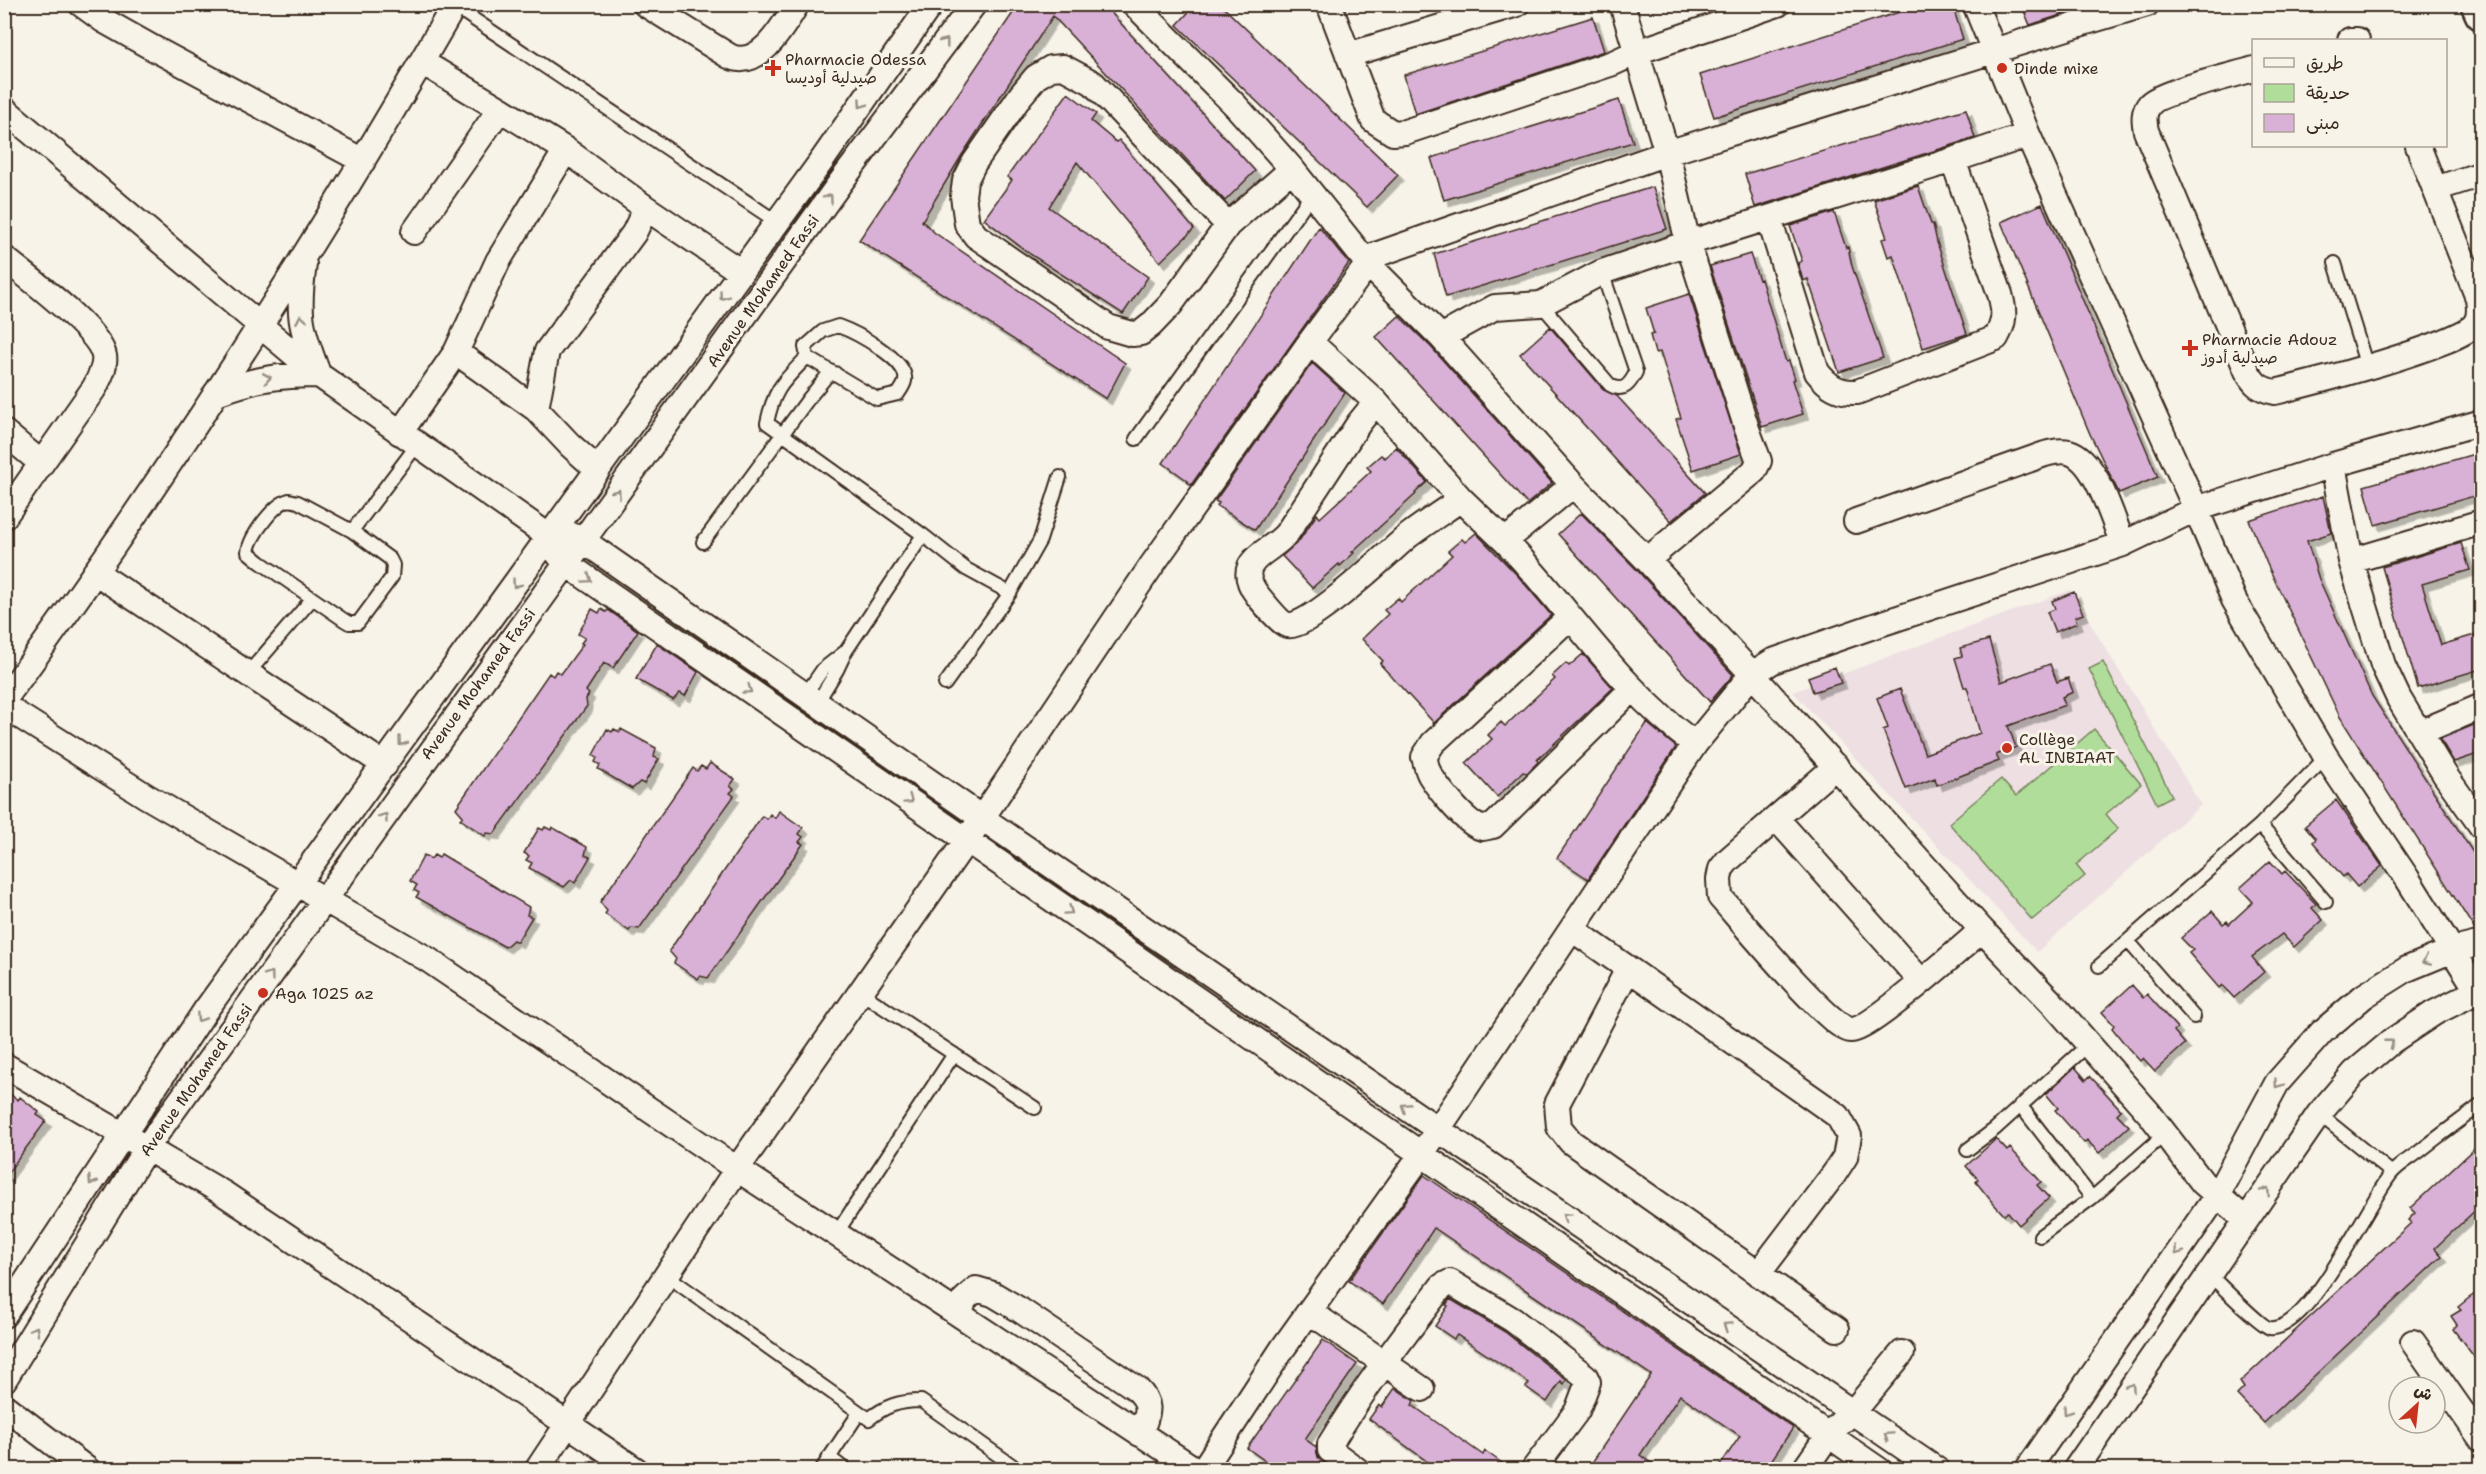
<svg xmlns="http://www.w3.org/2000/svg" width="2486" height="1474" viewBox="0 0 2486 1474" font-family="'Shantell Sans','Playpen Sans Arabic',sans-serif">
<style>
.built{fill:#eedfe3}
.green{fill:#b1dd9b;stroke:#76845c;stroke-width:1.5}
.building{fill:#d9b0d6;stroke:#3b2a1e;stroke-width:1.5;filter:url(#shadow)}
.lines{fill:none;stroke-linecap:round;stroke-linejoin:round}
.lane-casing{stroke:#3b2a1e;stroke-width:16}
.street-casing{stroke:#3b2a1e;stroke-width:28}
.secondary-casing{stroke:#3b2a1e;stroke-width:38}
.lane{stroke:#f7f3e8;stroke-width:12}
.street{stroke:#f7f3e8;stroke-width:24}
.secondary{stroke:#f7f3e8;stroke-width:33}
.oneway{stroke:#998e83}
.poi-dot{fill:#c8321e;stroke:#f7f3e8;stroke-width:2}
.labels{text-anchor:middle;dominant-baseline:central;stroke-width:6;stroke-linejoin:round;paint-order:stroke}
.poi-label{font-size:16px;fill:#3b2a1e;stroke:#f7f3e8;text-anchor:start}
.street-label{font-size:16px;fill:#3b2a1e;stroke:#f7f3e8}
</style>
<defs>
<filter id="shadow"><feDropShadow dx="5.5" dy="5.5" stdDeviation="0" flood-color="#0004"/></filter>
</defs>
<rect width="100%" height="100%" fill="#f7f3e8"/>
<filter id="ink" filterUnits="userSpaceOnUse"><feTurbulence type="fractalNoise" baseFrequency=".0167" numOctaves="2"/><feDisplacementMap in="SourceGraphic" scale="12" xChannelSelector="R" yChannelSelector="G"/><feConvolveMatrix kernelMatrix="1 2 1 2 8 2 1 2 1" color-interpolation-filters="sRGB"/></filter>
<g filter="url(#ink)">
<!-- built -->
<path class="built" d="M2070,590L2201,805L2037,952L1793,692Z"/>
<!-- green -->
<path class="green" d="M2103,662L2172,796L2157,804L2089,669Z
M2094,729L2141,784L2106,814L2118,829L2076,865L2085,876L2032,920L1949,823L2001,779L2016,796Z"/>
<!-- building -->
<path class="building" d="M1019,4H1086L1093,10L1104,5L1255,171L1225,201L1053,16L962,155L922,221L935,233L1125,363L1106,399L859,240Z
M1196,4H1220L1398,175L1367,207L1177,25Z
M1925,4H1952L1963,39L1714,117L1700,75Z
M2021,4H2061L2064,14L2030,25Z
M1593,17L1604,51L1415,114L1404,75Z
M1068,93L1096,114L1091,121L1116,142L1119,140L1194,229L1160,262L1077,162L1049,207L1148,277L1123,314L1030,254L984,219L1012,180L1007,177Z
M1619,100L1633,142L1444,200L1431,158Z
M1966,109L1975,138L1755,207L1745,174Z
M1918,186L1931,224H1933L1937,242L1967,334L1923,348L1893,255L1888,257L1882,239L1887,238L1874,200Z
M1653,187L1667,229L1446,297L1434,254Z
M2042,204L2158,477L2119,493L2090,434L2001,222Z
M1834,212L1846,248L1848,247L1852,266L1883,358L1839,372L1808,279L1803,281L1798,263L1802,261L1790,226Z
M1319,227L1349,263L1191,485L1187,482L1188,481L1163,463Z
M1750,254L1759,280L1761,279L1786,362L1789,361L1795,379L1792,380L1803,414L1762,427L1710,266Z
M1689,294L1741,454L1693,470L1676,419L1681,418L1660,352L1655,353L1650,335L1654,334L1646,308Z
M1399,316L1431,347L1552,483L1527,504L1376,337Z
M1550,327L1604,390L1617,396L1705,493L1671,521L1520,354Z
M1312,363L1345,393L1255,530L1217,506L1219,503L1215,501Z
M1396,447L1427,482L1415,493L1416,494L1352,552L1354,553L1340,566L1339,564L1312,588L1282,556L1299,541L1317,514L1320,518L1371,471L1367,467L1381,455L1385,458Z
M2481,452V494L2375,525L2364,486Z
M2323,496L2331,533L2307,541L2319,579L2372,696L2481,865V929L2475,930L2340,717L2267,564L2249,520Z
M1581,513L1637,570L1733,675L1710,702L1558,534Z
M1476,533L1518,576L1551,615L1434,723L1380,664L1383,661L1362,639L1388,614L1384,610L1398,598L1401,602L1452,555L1448,551L1462,539L1465,542Z
M2461,543L2470,570L2422,584L2441,645L2481,633V669L2418,688L2382,567Z
M2074,592L2083,614L2075,617L2077,623L2055,632L2047,612L2055,609L2052,601Z
M592,609L599,613L601,609L606,612L608,610L638,631L613,668L604,663L586,691L589,694L586,699L587,706L494,834L487,833L485,836L460,819L463,816L456,808L549,673L553,676L556,671L561,674L583,644L581,643L585,638L578,634Z
M1989,640L2001,682L2050,664L2057,682L2068,678L2073,692L2062,697L2065,705L2008,726L2016,747L1996,755L1999,761L1937,785L1935,778L1906,789L1883,730L1888,728L1877,698L1900,689L1925,754L1980,733L1967,687H1964L1955,658L1962,656L1960,648Z
M657,644L698,672L685,696L680,693L673,700L636,679Z
M1583,654L1613,688L1537,760L1538,762L1527,773L1523,772L1497,797L1466,763L1492,739L1488,735L1501,722L1505,726L1555,679L1552,676L1566,663L1569,666Z
M1835,667L1841,683L1813,692L1808,677Z
M2481,722V753L2454,762L2440,739Z
M1647,723L1676,747L1588,879L1557,858Z
M607,729L612,732L614,729L620,732L621,729L656,748L654,757L659,759L644,784L640,782L632,789L598,769L600,765L595,762L597,758L593,755Z
M710,763L735,779L730,786L734,789L730,793L734,796L639,929L631,928L629,931L605,914L607,911L600,902L693,768L697,771L701,766L706,769Z
M2336,800L2382,866L2357,887L2346,874L2343,877L2313,842L2316,839L2305,826Z
M779,811L803,828L799,834L803,837L799,842L803,844L708,978L700,976L698,979L674,963L676,959L669,951L762,816L767,819L770,814L775,818Z
M545,827L551,830L552,827L587,847L585,855L590,857L575,883L571,880L564,887L529,868L532,863L526,860L529,856L524,853L539,828L543,830Z
M441,854L529,907L527,915L532,917L517,942L513,940L505,947L416,897L419,893L414,890L417,885L410,881L424,855L431,859L434,855L439,858Z
M2270,861L2282,874L2285,871L2316,904L2312,908L2323,920L2294,947L2282,934L2252,957L2264,972L2234,998L2222,985L2219,988L2189,953L2193,950L2181,938L2212,911L2223,924L2227,921L2229,924L2253,902L2240,888Z
M2132,985L2143,998L2147,994L2177,1028L2174,1031L2185,1044L2155,1071L2143,1058L2140,1061L2128,1048L2112,1028L2114,1025L2102,1012Z
M2075,1067L2086,1080L2090,1076L2121,1110L2117,1114L2129,1126L2099,1153L2087,1140L2084,1143L2055,1110L2058,1108L2046,1094Z
M4,1090L18,1100L20,1097L39,1112L37,1115L46,1121L4,1178Z
M1996,1139L2007,1151L2010,1148L2041,1182L2037,1185L2049,1198L2019,1225L2008,1212L2004,1215L1992,1202L1976,1182L1978,1179L1966,1166Z
M2481,1142V1205L2435,1248L2442,1256L2264,1423L2237,1395L2244,1388L2240,1382L2411,1223L2408,1220L2415,1213L2410,1208Z
M1424,1175L1793,1428L1765,1470H1717L1740,1436L1680,1395L1640,1455L1661,1470H1587L1651,1375L1434,1228L1383,1304L1349,1281Z
M2481,1290V1366L2453,1329L2457,1325L2451,1316L2461,1310L2458,1307L2469,1298Z
M1450,1299L1505,1332L1566,1380L1564,1384L1561,1381L1547,1402L1526,1387L1529,1383L1457,1335L1454,1339L1435,1326L1448,1306L1446,1305Z
M1323,1340L1357,1364L1305,1439L1316,1447L1318,1457L1332,1470H1278L1247,1448Z
M1395,1388L1414,1401L1412,1405L1483,1455L1485,1451L1512,1470H1439L1369,1419L1379,1405L1382,1407Z"/>
<g class="lines">
<!-- lane casing -->
<g class="lane-casing">
<path id="lane" d="M454,6L777,222
M2335,263L2367,367
M1541,304L1610,385C1624,393 1630,384 1636,372L1602,272
M838,326C855,332 909,360 905,381C904,386 900,391 898,394L877,399L807,357L805,347L823,331Z
M807,357C784,381 774,388 767,423L923,535L966,569L1010,593
M1136,439L1312,194
M289,500L298,502L352,531L390,559L393,565L392,577L358,623H349L344,620L260,562L248,552C250,536 274,504 289,500Z
M352,531L417,445
M703,542L809,398L827,376L835,373
M249,672L312,599
M945,684L1010,593L1040,540L1060,477
M805,695L823,669L846,651
M817,703L837,670L846,651L923,535
M2260,825L2326,902
M2128,941L2194,1017
M2099,966L2260,825L2326,757
M860,992L1035,1108
M2020,1105L2092,1198
M2319,1114L2392,1173
M1967,1150L1995,1129L2088,1045
M836,1234L954,1054
M2040,1236L2092,1198L2165,1134
M2209,1274C2218,1283 2262,1327 2270,1328C2309,1333 2368,1203 2391,1174C2398,1165 2411,1158 2420,1151C2440,1135 2461,1120 2482,1104
M666,1275L869,1419C885,1406 899,1401 921,1401L1019,1470
M829,1457L846,1470
M821,1470L859,1413"/>
</g>
<!-- street casing -->
<g class="street-casing">
<path id="street" d="M81,4L103,20L151,47L363,161
M645,4L729,56C759,71 784,25 797,4
M1134,4L1236,106L1292,169L1368,264L1441,337L1573,485L1647,560L1752,674L1982,930L2056,1007L2149,1113L2203,1183L2246,1220
M1329,4L1373,120L1393,133L1405,132L1613,63L1637,52L1778,4
M1622,4L1667,153L1688,243L1747,429L1759,461L1754,471L1647,560
M1975,4L2028,135L2196,509L2234,600L2326,757L2407,878L2477,990
M2350,40H2357
M1348,55L1517,4
M422,62L500,109
M2254,69C2235,75 2160,92 2150,104C2143,112 2144,120 2146,131L2247,371C2254,384 2259,389 2275,392C2308,384 2460,345 2475,324C2481,316 2479,307 2478,298L2418,146
M4,109L319,375L550,537L556,551L565,563L1879,1470
M2435,189L2482,174
M646,208L741,272
M1769,218L1817,372C1828,386 1838,393 1857,392L1996,338C2005,322 2005,312 2000,294L1953,160
M1228,225L1093,83L1063,67L1051,68L1036,77L1021,95L974,163L965,181L963,196L967,224L976,236L1108,327L1132,334L1141,333L1151,325L1171,304L1228,225L1292,169
M414,232L500,109L566,150L646,208L634,233L547,351L536,409L570,445L598,470
M4,258C27,277 100,330 104,356C106,367 99,378 95,387L4,517
M1364,259L1667,153L2083,23L2147,4
M304,264C297,313 300,327 318,373
M1441,337L1495,307L1541,304L1602,272L1688,243L1953,160L2028,135
M1310,342L1376,402L1461,499L1505,541L1573,485
M456,352L536,409
M216,393C255,379 278,375 319,375
M1376,402L1359,423L1287,533C1270,554 1230,560 1258,596C1263,602 1280,623 1287,625C1307,631 1390,551 1408,536C1425,523 1444,511 1461,499
M4,432L41,463
M400,433L456,352L498,261L566,150
M2333,465L2351,561L2383,665L2399,699L2445,775L2482,827
M1856,521L2045,454C2053,452 2061,450 2069,452C2097,460 2112,519 2123,544
M569,534L582,540L982,818L1937,1470
M1505,541C1569,608 1619,689 1695,744
M2351,561L2482,522
M95,572L385,765
M1570,617L1433,743L1424,757C1426,763 1427,770 1430,775C1438,788 1468,827 1483,828C1485,828 1491,826 1493,826L1632,689
M4,700C167,477 317,244 455,4
M4,706L146,796L427,959L737,1169L960,1315
M2421,732L2482,706
M1836,766L1728,860L1721,869L1719,879L1720,897C1738,917 1832,1031 1851,1030C1870,1030 1962,947 1982,930
M1777,819L1921,981
M1572,929L1838,1116L1849,1136L1845,1157L1834,1174L1758,1274
M1628,969L1557,1104L1559,1127L1571,1142L1837,1329
M4,1065L223,1193L636,1470
M1310,1312L1422,1389
M4,1315L205,1011L823,159L931,4
M2413,1342L2482,1440
M4,1380L147,1147L840,183L974,4
M4,1406L88,1470
M1140,1434C1147,1414 1154,1406 1137,1389L1020,1310L993,1294L976,1289L964,1300L960,1315L1196,1470
M537,1470L737,1169L982,818L1152,565L1310,342L1368,264
M1203,1470L1283,1348L1421,1155L1695,744L1752,674L1773,661L1871,627L2123,544L2196,509L2333,465L2482,422
M1357,1470L1330,1450V1444C1364,1388 1403,1337 1442,1286L1450,1282L1513,1320L1585,1376L1588,1382L1577,1411L1533,1470
M1804,1470L1829,1434L1859,1405L1902,1353
M2027,1470L2217,1195L2277,1083L2322,1032L2364,996L2407,969L2453,950L2482,943
M2075,1470L2319,1114L2354,1073L2392,1041L2434,1013L2482,989"/>
</g>
<!-- secondary casing -->
<g class="secondary-casing">
<path id="secondary" d="M2478,4L2482,13"/>
</g>
<!-- lane -->
<use href="#lane" class="lane"/>
<!-- street -->
<use href="#street" class="street"/>
<!-- secondary -->
<use href="#secondary" class="secondary"/>
</g>
<!-- one-way arrows -->
<defs><path id="oneway-chevron" d="M-2-3.5L2.5 0L-2 3.5" fill="none" stroke-width="1.6" stroke-linecap="round" stroke-linejoin="round" transform="scale(1.5)"/></defs>
<g class="oneway">
<use href="#oneway-chevron" transform="translate(945 42) rotate(-52)"/>
<use href="#oneway-chevron" transform="translate(862 104) rotate(125)"/>
<use href="#oneway-chevron" transform="translate(829 198) rotate(-55)"/>
<use href="#oneway-chevron" transform="translate(723 296) rotate(126)"/>
<use href="#oneway-chevron" transform="translate(301 319) rotate(-100)"/>
<use href="#oneway-chevron" transform="translate(267 378) rotate(-10)"/>
<use href="#oneway-chevron" transform="translate(617 493) rotate(-54)"/>
<use href="#oneway-chevron" transform="translate(588 579) rotate(35)"/>
<use href="#oneway-chevron" transform="translate(516 584) rotate(126)"/>
<use href="#oneway-chevron" transform="translate(748 690) rotate(35)"/>
<use href="#oneway-chevron" transform="translate(402 742) rotate(126)"/>
<use href="#oneway-chevron" transform="translate(909 800) rotate(35)"/>
<use href="#oneway-chevron" transform="translate(384 817) rotate(-54)"/>
<use href="#oneway-chevron" transform="translate(1069 911) rotate(35)"/>
<use href="#oneway-chevron" transform="translate(2426 961) rotate(157)"/>
<use href="#oneway-chevron" transform="translate(270 975) rotate(-54)"/>
<use href="#oneway-chevron" transform="translate(200 1018) rotate(124)"/>
<use href="#oneway-chevron" transform="translate(2390 1043) rotate(-38)"/>
<use href="#oneway-chevron" transform="translate(2278 1084) rotate(125)"/>
<use href="#oneway-chevron" transform="translate(1405 1107) rotate(-146)"/>
<use href="#oneway-chevron" transform="translate(92 1181) rotate(123)"/>
<use href="#oneway-chevron" transform="translate(2266 1191) rotate(-56)"/>
<use href="#oneway-chevron" transform="translate(1566 1217) rotate(-146)"/>
<use href="#oneway-chevron" transform="translate(2178 1251) rotate(125)"/>
<use href="#oneway-chevron" transform="translate(1727 1326) rotate(-146)"/>
<use href="#oneway-chevron" transform="translate(35 1330) rotate(-59)"/>
<use href="#oneway-chevron" transform="translate(2131 1387) rotate(-56)"/>
<use href="#oneway-chevron" transform="translate(2067 1411) rotate(125)"/>
<use href="#oneway-chevron" transform="translate(1888 1436) rotate(-146)"/>
</g>
</g>
<!-- markers -->
<g class="poi-dot">
<path d="M770 59h6v6h6v6h-6v6h-6v-6h-6v-6h6z"/>
<circle cx="2002" cy="68" r="6"/>
<path d="M2187 339h6v6h6v6h-6v6h-6v-6h-6v-6h6z"/>
<circle cx="2007" cy="748" r="6"/>
<circle cx="263" cy="993" r="6"/>
</g>
<g class="labels">
<!-- poi labels -->
<g class="poi-label">
<text x="785" y="59">Pharmacie Odessa<tspan x="785" dy="18">صيدلية أوديسا</tspan></text>
<text x="2014" y="68">Dinde mixe</text>
<text x="2202" y="339">Pharmacie Adouz<tspan x="2202" dy="18">صيدلية أدوز</tspan></text>
<text x="2019" y="739">Collège<tspan x="2019" dy="18">AL INBIAAT</tspan></text>
<text x="275" y="993">Aga 1025 az</text>
</g>
<!-- street labels -->
<g class="street-label">
<text transform="translate(763 291) rotate(-55)">Avenue Mohamed Fassi</text>
<text transform="translate(478 684) rotate(-54)">Avenue Mohamed Fassi</text>
<text transform="translate(196 1080) rotate(-55)">Avenue Mohamed Fassi</text>
</g>
</g>
<!-- margin -->
<rect width="2486" height="1474" fill="none" stroke="#f7f3e8" stroke-width="24"/>
<rect x="12" y="12" width="2462" height="1450" fill="none" stroke="#3b2a1e" stroke-width="2" filter="url(#ink)"/>
<!-- legend -->
<rect x="2252" y="39" width="195" height="108" fill="#f7f3e8" stroke="#aca397" stroke-width="1.5"/>
<rect x="2264" y="58" width="30" height="9" fill="#f7f3e8" stroke="#aca397" stroke-width="1.5"/>
<text x="2306" y="69" font-size="18" fill="#3b2a1e">طريق</text>
<rect x="2264" y="84" width="30" height="18" fill="#b1dd9b" stroke="#aca397" stroke-width="1.5"/>
<text x="2306" y="99" font-size="18" fill="#3b2a1e">حديقة</text>
<rect x="2264" y="114" width="30" height="18" fill="#d9b0d6" stroke="#aca397" stroke-width="1.5"/>
<text x="2306" y="129" font-size="18" fill="#3b2a1e">مبنى</text>
<!-- north arrow -->
<g transform="translate(2417 1405) rotate(27)"><circle r="28" fill="#f7f3e8" stroke="#aca397" stroke-width="1.5"/>
<path d="M0-4.5L10 22L0 15L-10 22Z" fill="#c8321e"/>
<text y="-9" font-size="16" font-weight="bold" text-anchor="middle" fill="#3b2a1e">ش</text>
</g>
</svg>
